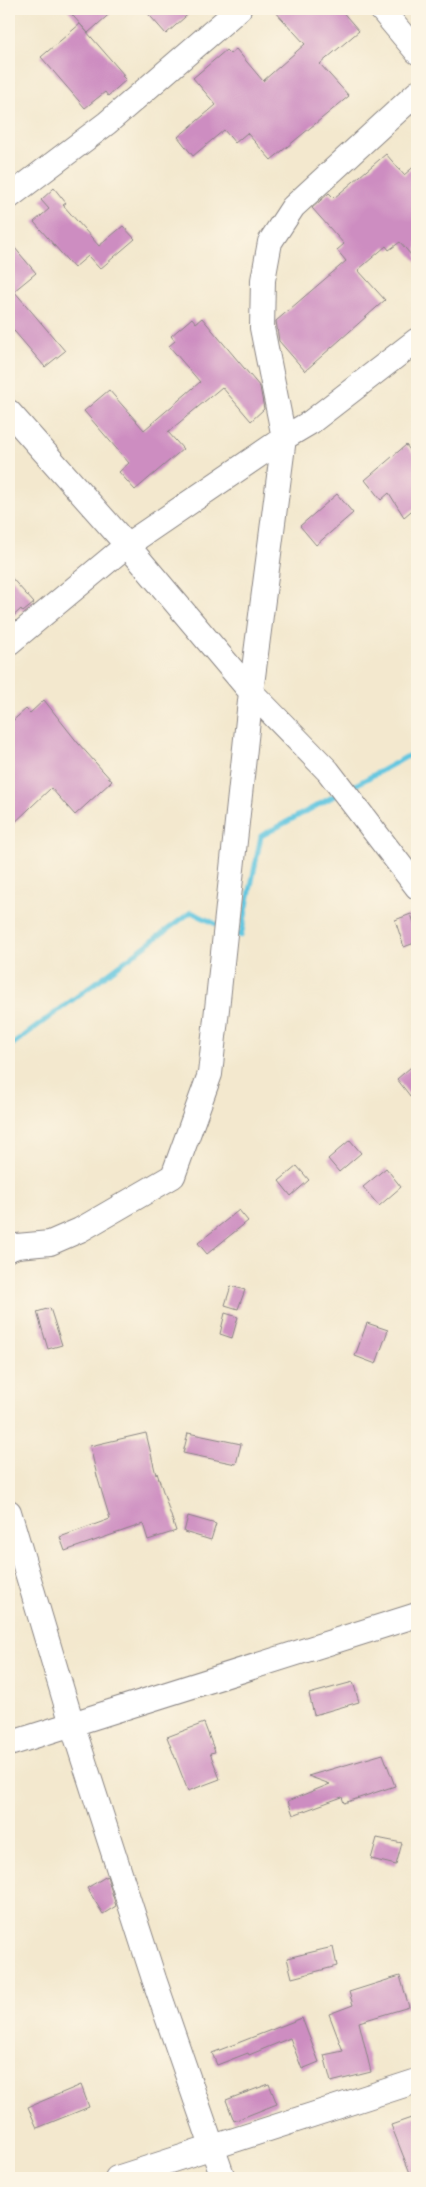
<svg xmlns="http://www.w3.org/2000/svg" width="426" height="2187" viewBox="0 0 426 2187" font-family="'EB Garamond',serif">
<style>
.lines{fill:none;stroke-linecap:round;stroke-linejoin:round}
.stream{stroke:#62c6e0;stroke-width:5}
.building{fill:#cd8dc1}
.minor-casing{stroke:#8a8584;stroke-width:26}
.minor{stroke:#fff;stroke-width:24}
</style>
<rect width="100%" height="100%" fill="#fcf5e5"/>
<filter id="ink" filterUnits="userSpaceOnUse"><feTurbulence type="fractalNoise" baseFrequency=".02" numOctaves="2"/><feDisplacementMap in="SourceGraphic" scale="10" xChannelSelector="R" yChannelSelector="G"/><feConvolveMatrix kernelMatrix="1 2 1 2 8 2 1 2 1" color-interpolation-filters="sRGB"/></filter>
<filter id="wash" filterUnits="userSpaceOnUse"><feTurbulence type="fractalNoise" baseFrequency=".0096" numOctaves="4" result="noise"/><feDisplacementMap in="SourceGraphic" scale="20" xChannelSelector="R" yChannelSelector="G"/><feGaussianBlur stdDeviation="1.12" result="paint"/><feColorMatrix in="noise" values="0 0 0 0 0 0 0 0 0 0 0 0 0 0 0 0 0 1.4 0 .05"/><feComposite in="paint" operator="in"/></filter>
<g filter="url(#wash)">
<rect width="100%" height="100%" fill="#f3e8ce"/>
<g class="lines">
<!-- stream -->
<path class="stream" d="M350,788L417,751
M233,932L241,936L261,836L338,794
M9,1047L191,912L218,925"/>
</g>
<g id="blocks">
<!-- building -->
<path class="building" d="M67,9H115L88,33Z
M144,9H194L166,34Z
M273,9H340L359,31L320,64L349,96L271,160L247,133L235,143L224,130L193,156L178,137L216,105L193,78L226,50L230,54L236,49L263,81L305,44Z
M80,24L124,75L122,76L126,80L108,96L105,92L85,108L41,57Z
M386,154L404,175L417,164V262L400,242L389,250L386,246L358,270L385,300L305,371L279,341L276,321L346,261L337,250L344,244L312,208L329,193L334,198Z
M54,188L66,203L63,205L99,246L123,226L135,239L100,269L88,256L74,268L34,222L49,209L41,200Z
M9,241L36,273L14,291L65,351L45,367L9,325Z
M192,318L196,323L202,318L260,387L264,409L251,421L222,387L168,432L183,449L135,490L119,472L129,463L84,411L109,390L144,430L200,382L169,346L175,341L171,336Z
M406,445L417,459V506L404,517L389,493L381,500L365,480Z
M337,494L353,513L316,545L300,526Z
M9,575L34,603L23,612L21,609L9,620Z
M44,700L78,743L112,781L75,815L51,788L9,828V724L26,709L30,713Z
M411,914L417,932V942L404,947L395,920Z
M417,1062V1105L397,1079Z
M350,1140L361,1153L339,1172L328,1159Z
M297,1166L309,1180L291,1196L279,1181Z
M386,1168L401,1187L379,1206L363,1187Z
M239,1210L248,1221L207,1254L198,1243Z
M231,1286L245,1290L238,1309L225,1305Z
M50,1308L62,1345L48,1349L37,1312Z
M225,1313L238,1317L232,1338L220,1334Z
M367,1323L388,1330L376,1364L355,1356Z
M146,1433L156,1475L157,1473L176,1531L148,1540L143,1524L65,1551L60,1537L110,1519L97,1476L90,1446Z
M188,1433L241,1444L236,1464L183,1453Z
M188,1516L216,1524L211,1540L184,1532Z
M353,1682L359,1702L314,1715L309,1694Z
M204,1723L215,1752L210,1753L220,1779L188,1791L167,1737Z
M383,1754L395,1786L344,1803L342,1797L293,1815L288,1801L330,1784L308,1776Z
M377,1838L402,1843L396,1865L371,1859Z
M107,1876L116,1906L103,1914L87,1888Z
M333,1947L337,1966L292,1978L287,1958Z
M400,1976L409,2007L359,2022L371,2072L331,2082L324,2055L343,2051L329,2014L353,2005L349,1992Z
M302,2018L319,2062L302,2069L290,2038L249,2055L248,2053L217,2065L212,2053Z
M269,2084L277,2104L234,2121L226,2100Z
M81,2085L89,2107L37,2128L28,2107Z
M417,2116V2178H412L391,2125Z"/>
</g>
</g>
<g filter="url(#ink)">
<use href="#blocks" fill-opacity="0" stroke="#8a8584" stroke-width="1"/>
<g class="lines">
<!-- minor casing -->
<g class="minor-casing">
<path id="minor" d="M381,9L417,52
M9,197L107,123L239,9
M9,412L127,545L251,692L328,771L417,887
M9,643L127,545L284,438L311,422L417,340
M9,1249L17,1246L50,1243L80,1230L173,1176L210,1074L251,692L284,438L262,328L263,280L270,242L293,207L417,93
M9,1512L72,1724L154,1979L223,2178
M9,1744L417,1615
M117,2178L417,2081"/>
</g>
<!-- minor -->
<use href="#minor" class="minor"/>
</g>
</g>
<!-- margin -->
<rect width="426" height="2187" fill="none" stroke="#fcf5e5" stroke-width="30"/>
</svg>
